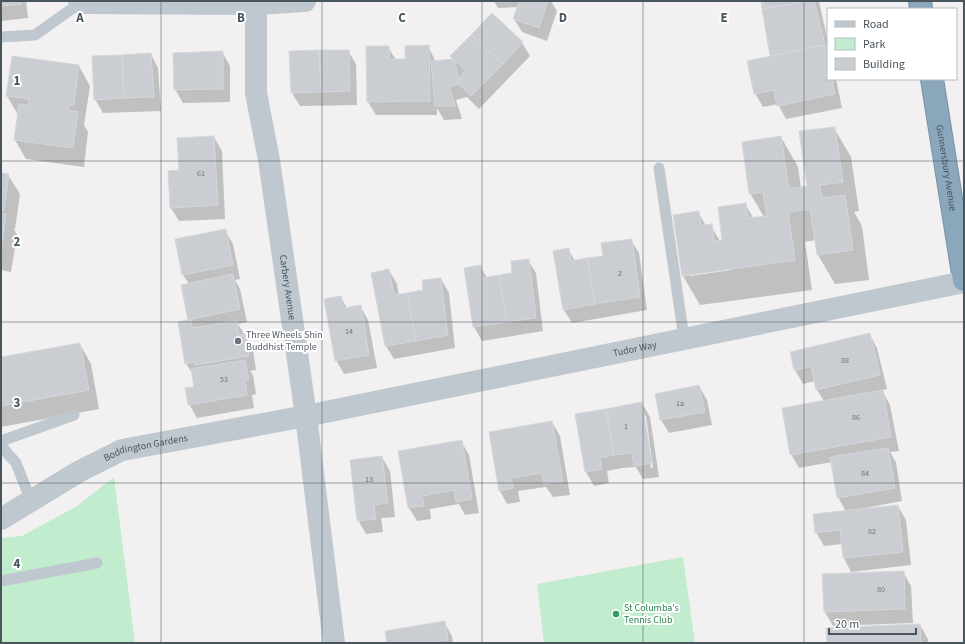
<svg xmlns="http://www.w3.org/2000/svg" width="965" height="644" viewBox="0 0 965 644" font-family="'Source Sans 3',sans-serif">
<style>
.green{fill:#c1edce}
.shadow{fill:#0003;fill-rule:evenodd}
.building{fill:#caced2;stroke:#d4d7db}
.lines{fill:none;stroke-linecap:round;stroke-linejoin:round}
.highway-casing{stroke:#7592a8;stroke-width:24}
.lane{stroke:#bfc8ce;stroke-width:11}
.street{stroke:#bfc8ce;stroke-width:22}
.highway{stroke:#8aa7bc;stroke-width:22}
.grid{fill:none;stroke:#49555d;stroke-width:1;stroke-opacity:0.55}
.worship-dot{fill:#6b7280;stroke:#fff;stroke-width:1.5}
.leisure-dot{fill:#2e9e5b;stroke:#fff;stroke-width:1.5}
.labels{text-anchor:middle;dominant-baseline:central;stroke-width:4;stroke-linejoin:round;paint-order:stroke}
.number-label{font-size:8px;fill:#69737a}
.street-label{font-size:10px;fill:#49555d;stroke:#fff}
.worship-label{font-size:10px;fill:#5b616d;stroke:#fff;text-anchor:start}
.leisure-label{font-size:10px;fill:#27864d;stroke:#fff;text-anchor:start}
.grid-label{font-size:13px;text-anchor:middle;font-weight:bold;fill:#49555d;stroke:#fff;stroke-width:4;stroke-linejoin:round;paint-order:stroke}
</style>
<rect width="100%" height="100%" fill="#f2f0f0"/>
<!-- green -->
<path class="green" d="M114,477L135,643H1V538L22,536L77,506Z
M683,557L695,643H544L537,584Z"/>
<!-- shadow -->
<path class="shadow" d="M1,1H26L28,18L1,21Z
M494,1H551L557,11L547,41L522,32L514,19L518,7L498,8Z
M762,1H819L828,42V79H836L842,108L786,119L778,104L763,107L755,93L771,57Z
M492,14L522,43L530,56L479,109L467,97L456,100L462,119L444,120L437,108V115H376L368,102L388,47L396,60H406L428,46L436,62L454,60L451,56Z
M348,51L356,64L357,105L300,106L292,93Z
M222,52L230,66V102L183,103L175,89Z
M151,54L158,68L161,111L103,113L95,99Z
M79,66L90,86L84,125L88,132L84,167L26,159L15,140L18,115L7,96Z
M834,128L851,157L859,211L854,212L862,226L869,280L835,284L818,255L816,240L805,242L812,290L700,305L683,276L698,212L706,226H711L720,241H723L745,204L754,219L764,217L750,193L781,137L798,167L801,188L808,187ZM731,268V270L690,276V274Z
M214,137L222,151L225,219L179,221L171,208L180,171Z
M1,174L8,175L20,194L15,229H14L17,235L11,272L1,270Z
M225,230L233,244L240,279L235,280L240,289L247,322L238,324L253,349L256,370L250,371L253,375L256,394L252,395L254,408L197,418L189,404L196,387L194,377L186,363L189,321V284L183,275Z
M631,240L639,253L647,310L572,323L564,310L554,252L568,249L575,261L604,257Z
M528,260L536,273L543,331L482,341L474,327L465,269L480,266L487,278L513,274Z
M389,270L397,284L399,296L425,291L441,279L449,293L455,348L394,359L386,346Z
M341,297L347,308L360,306L368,320L377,368L344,374L336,360Z
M870,335L877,348L887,389L882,390L890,405L899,451L890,452L896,462L902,501L860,509V510L898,506L906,520L911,565L851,572L844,558L842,544L824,546L816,532L846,512L838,497L832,462L799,468L791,454L824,401L817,390L815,381L803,384L795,370L792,353Z
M80,344L91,364L99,409L1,427V358Z
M699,386L707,400L712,425L669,433L661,420Z
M642,403L650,417L659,477L643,479L636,467L622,468L607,471L609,483L594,486L586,472L576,415ZM644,416H646L653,468H651Z
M552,422L560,436L570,495L553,497L546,487L518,491L520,502L507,504L500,491Z
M461,441L469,455L479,513L465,515L459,504L430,509L431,519L417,521L409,508Z
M382,457L390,471L395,517L381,518L383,532L366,534L358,520Z
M903,572L911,586L913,623L833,626L825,612L823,575Z
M444,622L452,636L453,643H388Z
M920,625L928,639V643H828Z"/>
<!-- building -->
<path class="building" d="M1,1H21V4L1,6Z
M519,1H548L539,28L513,19Z
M761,1H808L762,9Z
M808,1H814L825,45L770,56L762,9Z
M492,13L523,42L503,64L471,35Z
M471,35L503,64L471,96L457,82L465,70L450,56Z
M429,45L430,101L367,102L366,46H389V59H405V46Z
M825,45L828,59V79H832L835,94L777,106L774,90L754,94L747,61Z
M319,50H349L350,91L321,92Z
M319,50L321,92L291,93L289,51Z
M223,51V89L174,90L173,53Z
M151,53L154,97L124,98L122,55Z
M122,55L124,98L94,100L92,56Z
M12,56L79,65L74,105H69L68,110L78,112L73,148L14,140L19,104L28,105L29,99L6,96Z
M454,59L459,79L457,82L459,84L449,86L455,106H435L431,61Z
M835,127L843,182L820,185L822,198L845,195L853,250L817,255L810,209L788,212L795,260L682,276L673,215L699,211L701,226L712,224L714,241L722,240L718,207L746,203L748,218L767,216L763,192L749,194L742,142L781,136L789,189L807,186L799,131Z
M214,136L218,205L170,208L168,171L179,170L177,138Z
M1,173L9,174L4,210H1Z
M1,214H6L1,250Z
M226,229L233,265L182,275L175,239Z
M632,239L640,297L595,304L587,258L603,256L601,243Z
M569,248L571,261L587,258L595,304L563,310L553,251Z
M529,259L536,318L507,322L499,275L512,273L511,261Z
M481,265L483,278L499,275L507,322L473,327L464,268Z
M389,269L394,295L407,293L416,341L385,346L371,273Z
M233,274L240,309L188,320L181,285Z
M441,278L448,335L416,341L407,293L423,290L422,280Z
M341,296L344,308L361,305L369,355L335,361L324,299Z
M191,319L192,328L237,321L239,335L245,334L249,356L195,365V362L185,364L178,322Z
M870,333L880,375L816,390L811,367L794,370L790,352Z
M80,343L89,390L1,406V357Z
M245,360L249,380L245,381L247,395L188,405L185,388L194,387L191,369Z
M699,385L705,412L660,420L655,394Z
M883,390L891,437L790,455L782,408Z
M642,402L652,463L634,466L632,453L614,455L606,409Z
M606,409L614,455L600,458L602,469L585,472L575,414Z
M552,421L563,481L544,484L542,473L511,478L513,488L499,491L489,432Z
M462,440L472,499L456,502L454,490L422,496L424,506L408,508L398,451Z
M888,448L895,488L837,498L830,457Z
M382,456L388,503L374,505L376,519L357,521L350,460Z
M898,505L903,552L843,558L840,530L815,533L813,514Z
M904,571L905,609L824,612L822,574Z
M445,621L448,640L436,642V643H387L385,631Z
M920,624L921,643H827L826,628Z"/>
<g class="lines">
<!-- highway casing -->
<g class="highway-casing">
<g id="highway">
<path d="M920,1L921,9"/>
<path id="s3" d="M932,79L964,280"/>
</g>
</g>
<!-- lane -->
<path class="lane" d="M1,37L35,35L80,3
M659,168L684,338
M1,441L74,415
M1,446L16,463L31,501
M1,581L97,563"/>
<!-- street -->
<g class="street">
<path d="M79,1L80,3L256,4L305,1"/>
<path id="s1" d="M256,4V93L269,160L306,416L334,643"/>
<path id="s2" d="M1,519L80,471L122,450L306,416L964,282"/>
</g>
<!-- highway -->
<use href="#highway" class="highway"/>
</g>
<!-- grid -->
<path class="grid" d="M161,1V643M322,1V643M482,1V643M643,1V643M804,1V643M1,161H964M1,322H964M1,483H964"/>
<!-- markers -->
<circle class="worship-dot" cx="238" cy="341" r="4"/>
<circle class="leisure-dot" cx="616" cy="614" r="4"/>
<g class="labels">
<!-- number labels -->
<g class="number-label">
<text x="201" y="173">61</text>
<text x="620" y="273">2</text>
<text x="349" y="331">14</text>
<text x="845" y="360">88</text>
<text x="224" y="379">53</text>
<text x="680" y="403">1a</text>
<text x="856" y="417">86</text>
<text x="626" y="426">1</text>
<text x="865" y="473">84</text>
<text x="369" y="479">13</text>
<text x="872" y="531">82</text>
<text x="881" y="589">80</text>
</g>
<!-- street labels -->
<g class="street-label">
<text stroke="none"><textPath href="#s3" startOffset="90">Gunnersbury Avenue</textPath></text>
<text stroke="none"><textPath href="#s1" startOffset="286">Carbery Avenue</textPath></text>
<text stroke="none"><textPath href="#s2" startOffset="662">Tudor Way</textPath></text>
<text stroke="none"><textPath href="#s2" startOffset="163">Boddington Gardens</textPath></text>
</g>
<!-- worship labels -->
<g class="worship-label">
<text x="246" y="335">Three Wheels Shin<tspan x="246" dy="12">Buddhist Temple</tspan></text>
</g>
<!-- leisure labels -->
<g class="leisure-label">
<text x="624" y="608">St Columba's<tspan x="624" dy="12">Tennis Club</tspan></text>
</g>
</g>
<g class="grid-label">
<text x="80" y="22">A</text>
<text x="241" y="22">B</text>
<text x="402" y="22">C</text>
<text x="563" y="22">D</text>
<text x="724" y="22">E</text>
<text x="17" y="85">1</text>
<text x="17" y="246">2</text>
<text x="17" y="407">3</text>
<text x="17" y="568">4</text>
</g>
<!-- border -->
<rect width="965" height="644" fill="none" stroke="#49555d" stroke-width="4"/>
<!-- legend -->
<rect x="827" y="8" width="130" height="72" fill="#ffffff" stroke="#b6bbbe"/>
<rect x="835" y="21" width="20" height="6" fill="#bfc8ce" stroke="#b6bbbe"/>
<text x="863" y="28" font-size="12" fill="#49555d">Road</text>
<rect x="835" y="38" width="20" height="12" fill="#c1edce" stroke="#b6bbbe"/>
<text x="863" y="48" font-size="12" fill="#49555d">Park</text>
<rect x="835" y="58" width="20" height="12" fill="#caced2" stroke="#b6bbbe"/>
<text x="863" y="68" font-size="12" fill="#49555d">Building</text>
<!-- scale -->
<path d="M829 628v6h87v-6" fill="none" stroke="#49555d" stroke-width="2"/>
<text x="835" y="628" font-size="12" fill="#49555d" stroke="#ffffff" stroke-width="3" paint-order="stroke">20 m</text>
</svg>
